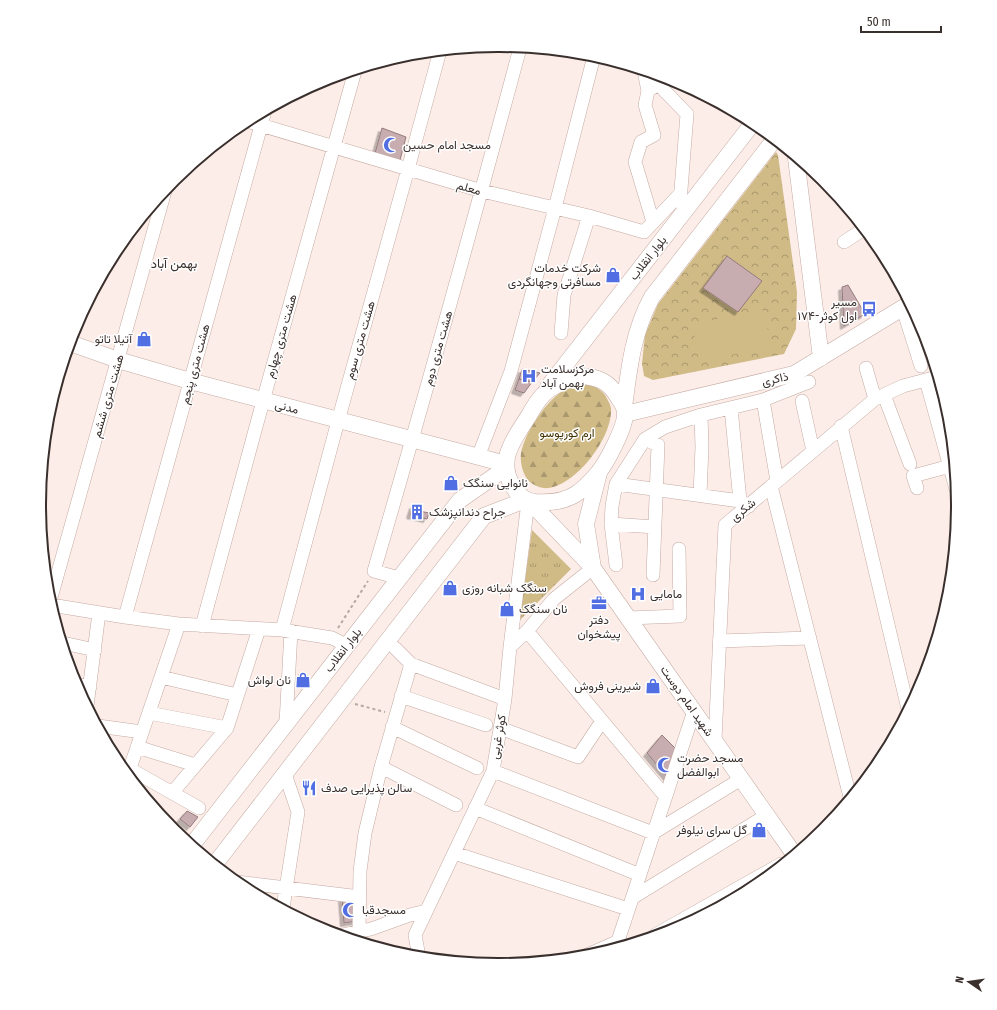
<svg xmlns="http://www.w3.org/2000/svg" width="997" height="1010" viewBox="0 0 997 1010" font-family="'Fira Sans Condensed',Vazirmatn,sans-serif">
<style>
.grass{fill:url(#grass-tufts)}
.forest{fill:url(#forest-firs)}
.park{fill:url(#park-crowns)}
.garden{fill:#d0bb86}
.building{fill:#c7adaf;stroke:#957b7e;filter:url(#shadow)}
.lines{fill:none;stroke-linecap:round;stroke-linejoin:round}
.minor-casing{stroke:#c4aba3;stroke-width:14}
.major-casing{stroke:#c4aba3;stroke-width:17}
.path{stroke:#b5a7a3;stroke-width:2;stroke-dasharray:3 3;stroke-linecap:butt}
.minor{stroke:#fff;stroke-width:13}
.major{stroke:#fff;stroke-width:16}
.labels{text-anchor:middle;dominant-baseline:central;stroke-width:3;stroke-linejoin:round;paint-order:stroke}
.poi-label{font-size:12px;fill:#392f2c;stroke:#fff;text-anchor:start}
.street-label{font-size:12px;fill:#392f2c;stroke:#fff}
.park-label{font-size:12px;fill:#403000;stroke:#fff}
.neighbourhood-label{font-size:13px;fill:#392f2c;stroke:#fff}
.rim{fill:none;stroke:#392f2c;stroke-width:2}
</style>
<defs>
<pattern id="grass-tufts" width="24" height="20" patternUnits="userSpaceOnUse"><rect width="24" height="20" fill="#d0bb86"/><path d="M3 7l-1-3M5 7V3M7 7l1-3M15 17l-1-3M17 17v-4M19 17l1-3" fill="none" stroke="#aa986e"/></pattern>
<pattern id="forest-firs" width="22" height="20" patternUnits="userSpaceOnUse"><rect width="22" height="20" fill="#d0bb86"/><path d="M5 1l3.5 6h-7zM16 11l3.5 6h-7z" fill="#aa986e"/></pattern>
<pattern id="park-crowns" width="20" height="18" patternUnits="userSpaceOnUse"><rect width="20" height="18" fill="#d0bb86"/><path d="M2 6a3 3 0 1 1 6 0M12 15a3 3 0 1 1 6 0" fill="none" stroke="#aa986e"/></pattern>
<filter id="shadow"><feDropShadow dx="-3.5" dy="3.5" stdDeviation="0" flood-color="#0004"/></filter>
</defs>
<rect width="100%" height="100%" fill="#fdede8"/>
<!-- grass -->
<path class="grass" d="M532,530L571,569L519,621Z"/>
<!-- forest -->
<path class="forest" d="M580,384C590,384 599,387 605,395C607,399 610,403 611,408C613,437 577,484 549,488C541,489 532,485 527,479C522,471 520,462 521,453C525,432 547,399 566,389C570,387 576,386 580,384Z"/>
<!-- park -->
<path class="park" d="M776,152L778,155L797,292L796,329L784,354L653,380L644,376L642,363L645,335L658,304Z"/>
<!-- garden -->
<path class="garden" d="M764,310L771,347L699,361L692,324Z"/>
<!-- building -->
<path class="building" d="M382,128L406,137L400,160L375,153Z
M727,256L762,281L738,312L703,288Z
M848,285L865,314L844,326L842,287Z
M522,369L540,373L532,382L519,379Z
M519,379L532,382L524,393L515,390Z
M413,505L420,507L419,511L429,513L427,519L410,515Z
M299,674L308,676L305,685L299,684Z
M662,735L678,751L668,778L647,753Z
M187,811L198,817L190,827L180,819Z
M342,898L356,900V921L344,923Z"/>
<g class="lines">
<!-- minor casing -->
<g class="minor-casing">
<path id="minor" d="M644,71L648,91L658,84L687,114L680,202
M648,91L645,105L654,135L641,142L635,162L653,222
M247,121L482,191L589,216L644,232L680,194
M844,242L864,229
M903,309L921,366
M561,333L564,295L589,216
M866,368L875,399
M926,380L956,489
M884,395L910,464
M763,400L777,481
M802,401L813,451
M731,408L740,501
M841,426L908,709
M645,439L658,445L653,575
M478,457L511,371L555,208L594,56
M616,484L740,501L749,506
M771,486L850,797
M917,488L913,476L954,465
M700,495L702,447L701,415
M611,524L655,527
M616,565L611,524L612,506L616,484L645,439L665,427L701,415L763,400L809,382
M399,578L374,571C425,397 473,223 520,48
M50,601L165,191
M51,605L125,617L179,624L282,630L332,638L346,645
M125,617L265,111
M628,618L680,616L679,549
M202,626L263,401L355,71
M282,630L338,421L408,169L440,51
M527,631L665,796
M719,641L810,638
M63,643L95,650
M510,647L527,631L554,599L593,568
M411,664L505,699
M161,677L237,695
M76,684L90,687
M401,696L486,725
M87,706L99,613
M149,713L227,728
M286,723L291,631
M98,726L142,732
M392,727L477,768
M500,728L578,757L602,721
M715,740L725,525L875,399L903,386L937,377
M137,747L195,765
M381,767L456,805
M123,769H130L199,808
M493,771L653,833L741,779
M128,774L179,624
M172,793L227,728L259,629
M475,808L640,875
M454,853L628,909
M237,882L360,897
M632,898L767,815
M283,908L298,812L285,774
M359,931L360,871L365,833L381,767L411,664L395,648
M342,935L371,929L410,915L426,911
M655,935L781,864
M616,947L694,711
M585,956L617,942
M419,957L415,935L493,771L505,699L510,647L528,502"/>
</g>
<!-- major casing -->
<g class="major-casing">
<path id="major" d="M796,158L821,358
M70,343L118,360L190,381L506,464
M580,376C599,377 610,382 619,399C622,403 625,408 625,413C626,426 607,462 598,473C592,480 584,489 576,494C565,501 549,503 535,502C526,501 519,496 514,488C496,462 513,440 528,417C532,410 537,401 543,395C552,385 568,380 580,376Z
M548,387L753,123
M624,407C629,369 633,331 652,297L774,140
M625,414L794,374L909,304
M530,502L593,568L794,854
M593,568L586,524L599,473
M192,845L460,500L506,468
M215,864L484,516L525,500"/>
</g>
<!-- path -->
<path class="path" d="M338,628L368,581
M355,704L385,712"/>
<!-- minor -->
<use href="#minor" class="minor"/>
<!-- major -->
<use href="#major" class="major"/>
</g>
<!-- icons -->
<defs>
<g id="mosque-bare" transform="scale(1.2)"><path d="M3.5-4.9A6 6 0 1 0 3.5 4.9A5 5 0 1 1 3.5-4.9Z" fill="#516ee3" stroke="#fff" stroke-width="2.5" paint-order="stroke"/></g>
<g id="shop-bare" transform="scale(1.2)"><path d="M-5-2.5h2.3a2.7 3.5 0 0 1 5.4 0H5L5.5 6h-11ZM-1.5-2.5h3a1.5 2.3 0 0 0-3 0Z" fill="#516ee3" stroke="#fff" stroke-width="2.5" paint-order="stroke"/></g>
<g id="bus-bare" transform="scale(1.2)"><path d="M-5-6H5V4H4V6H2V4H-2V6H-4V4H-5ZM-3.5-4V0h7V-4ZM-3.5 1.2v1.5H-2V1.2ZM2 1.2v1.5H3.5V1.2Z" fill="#516ee3" stroke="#fff" stroke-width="2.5" paint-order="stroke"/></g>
<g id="hospital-bare" transform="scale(1.2)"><path d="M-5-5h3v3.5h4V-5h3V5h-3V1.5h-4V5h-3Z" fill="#516ee3" stroke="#fff" stroke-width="2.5" paint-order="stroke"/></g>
<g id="building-bare" transform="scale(1.2)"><path d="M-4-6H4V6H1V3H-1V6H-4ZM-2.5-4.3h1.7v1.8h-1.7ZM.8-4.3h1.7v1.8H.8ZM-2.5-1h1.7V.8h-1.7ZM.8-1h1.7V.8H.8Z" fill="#516ee3" stroke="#fff" stroke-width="2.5" paint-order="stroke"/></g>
<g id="office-bare" transform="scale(1.2)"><path d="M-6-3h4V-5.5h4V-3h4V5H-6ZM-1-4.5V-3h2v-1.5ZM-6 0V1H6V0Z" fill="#516ee3" stroke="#fff" stroke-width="2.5" paint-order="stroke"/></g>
<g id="restaurant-bare" transform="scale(1.2)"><path d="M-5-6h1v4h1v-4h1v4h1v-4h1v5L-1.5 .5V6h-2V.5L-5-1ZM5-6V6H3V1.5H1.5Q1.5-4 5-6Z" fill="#516ee3" stroke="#fff" stroke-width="2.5" paint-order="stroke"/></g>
</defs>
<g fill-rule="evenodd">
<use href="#mosque-bare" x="391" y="145"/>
<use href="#shop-bare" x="613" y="275"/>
<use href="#bus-bare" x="869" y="309"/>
<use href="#shop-bare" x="144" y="339"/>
<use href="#hospital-bare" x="529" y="376"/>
<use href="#shop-bare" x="451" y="483"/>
<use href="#building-bare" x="417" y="512"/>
<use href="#shop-bare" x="450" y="588"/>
<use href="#hospital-bare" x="638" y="594"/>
<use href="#office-bare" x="599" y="603"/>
<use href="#shop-bare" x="507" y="609"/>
<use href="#shop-bare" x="303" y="680"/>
<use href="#shop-bare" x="653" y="686"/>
<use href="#mosque-bare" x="665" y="765"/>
<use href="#restaurant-bare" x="309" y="788"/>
<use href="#shop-bare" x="759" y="830"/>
<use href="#mosque-bare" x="350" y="910"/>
</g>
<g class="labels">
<!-- poi labels -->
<g class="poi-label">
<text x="403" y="145">مسجد امام حسین</text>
<text x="601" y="268" text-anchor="end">شرکت خدمات<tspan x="601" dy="14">مسافرتی وجهانگردی</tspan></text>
<text x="857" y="302" text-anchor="end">مسیر<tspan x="857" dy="14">۱۷۴-اول کوثر</tspan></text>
<text x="132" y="339" text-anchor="end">آتیلا تاتو</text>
<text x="541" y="369">مرکزسلامت<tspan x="541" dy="14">بهمن آباد</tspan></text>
<text x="463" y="483">نانوایی سنگک</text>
<text x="429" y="512">جراح دندانپزشک</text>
<text x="462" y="588">سنگک شبانه روزی</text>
<text x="650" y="594">مامایی</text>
<text x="519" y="609">نان سنگک</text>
<text x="599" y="620" text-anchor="middle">دفتر<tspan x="599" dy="14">پیشخوان</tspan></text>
<text x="291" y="680" text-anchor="end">نان لواش</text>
<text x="641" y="686" text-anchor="end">شیرینی فروش</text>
<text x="677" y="758">مسجد حضرت<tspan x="677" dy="14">ابوالفضل</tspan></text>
<text x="321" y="788">سالن پذیرایی صدف</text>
<text x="747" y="830" text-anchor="end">گل سرای نیلوفر</text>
<text x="362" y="910">مسجدقبا</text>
</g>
<!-- street labels -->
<g class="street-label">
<text transform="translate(469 188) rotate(16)">معلم</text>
<text transform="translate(648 258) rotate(-52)">بلوار انقلاب</text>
<text transform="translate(281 336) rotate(-74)">هشت متری چهارم</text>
<text transform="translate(360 340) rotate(-74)">هشت متری سوم</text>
<text transform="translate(438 348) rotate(-74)">هشت متری دوم</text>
<text transform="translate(195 364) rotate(-75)">هشت متری پنجم</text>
<text transform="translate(775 379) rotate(-13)">ذاکری</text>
<text transform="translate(108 396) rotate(-74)">هشت متری ششم</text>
<text transform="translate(287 407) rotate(15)">مدنی</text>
<text transform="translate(743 510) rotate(-40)">شکری</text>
<text transform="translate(343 650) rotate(-52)">بلوار انقلاب</text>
<text transform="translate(687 701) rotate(55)">شهید امام دوست</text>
<text transform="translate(498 737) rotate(-80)">کوثر غربی</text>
</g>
<!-- park labels -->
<g class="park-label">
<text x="567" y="433">ارم کورپوسو</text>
</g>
<!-- neighbourhood labels -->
<g class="neighbourhood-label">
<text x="174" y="263">بهمن آباد</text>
</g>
</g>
<!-- crop -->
<path d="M0 0H997V1010H0ZM498 52H499A452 452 0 0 1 951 504V506A452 452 0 0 1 499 958H498A452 452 0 0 1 46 506V504A452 452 0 0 1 498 52Z" fill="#fff" fill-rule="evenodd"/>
<path class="rim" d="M498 52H499A452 452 0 0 1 951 504V506A452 452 0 0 1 499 958H498A452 452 0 0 1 46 506V504A452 452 0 0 1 498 52Z"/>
<!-- north arrow -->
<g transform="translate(969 982) rotate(283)" stroke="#ffffff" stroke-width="3" paint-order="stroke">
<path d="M0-3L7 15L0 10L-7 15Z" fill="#392f2c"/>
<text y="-6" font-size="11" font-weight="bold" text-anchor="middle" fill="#392f2c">N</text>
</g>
<!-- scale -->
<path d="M861 26v6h80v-6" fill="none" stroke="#392f2c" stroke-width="2"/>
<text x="867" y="26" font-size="12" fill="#392f2c" stroke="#ffffff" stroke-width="3" paint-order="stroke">50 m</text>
</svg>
